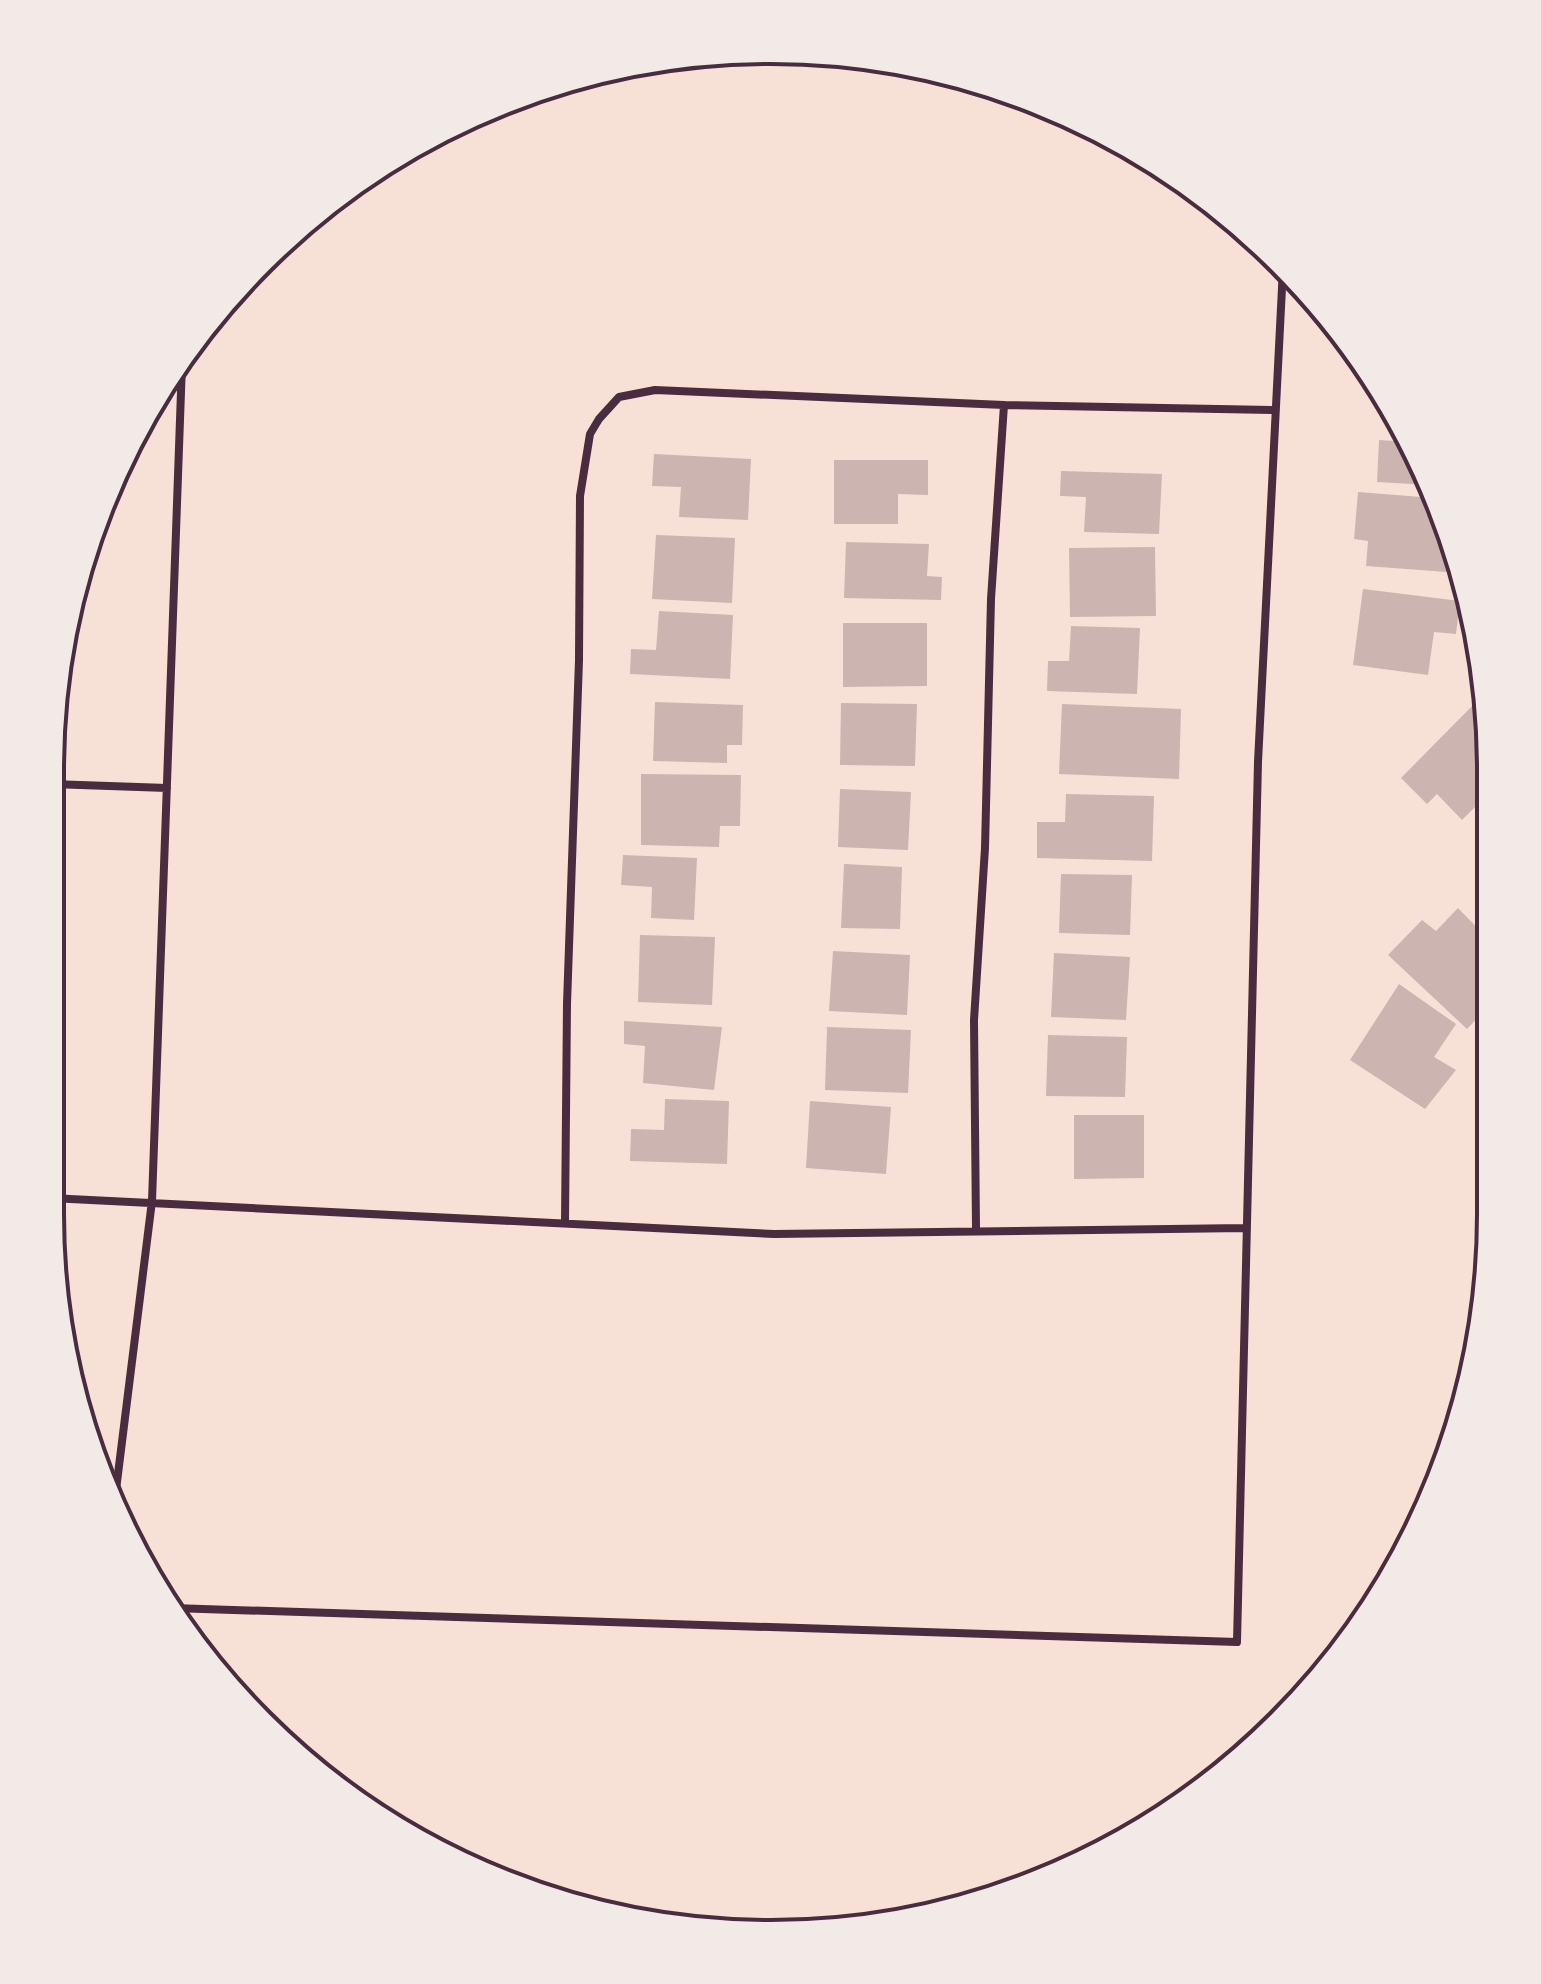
<svg xmlns="http://www.w3.org/2000/svg" width="1541" height="1984" viewBox="0 0 1541 1984" font-family="Raleway,sans-serif">
<style>
.building{fill:#ccb4b1}
.lines{fill:none;stroke-linecap:round;stroke-linejoin:round}
.minor{stroke:#4a2c40;stroke-width:8}
.rim{fill:none;stroke:#4a2c40;stroke-width:4}
</style>
<rect width="100%" height="100%" fill="#f7e1d7"/>
<!-- building -->
<path class="building" d="M1397,415L1416,458L1429,485L1377,482L1379,440L1395,441Z
M654,454L751,459L748,520L679,517L681,487L652,486Z
M834,460H928V495L898,494V524H834Z
M1061,471L1162,474L1159,534L1084,532L1086,497L1060,496Z
M1358,492L1434,498L1453,539L1460,573L1366,566L1368,541L1354,539Z
M656,535L735,538L732,603L652,599Z
M846,542L929,544L927,576L942,577L941,600L844,598Z
M1155,547L1156,616L1070,617L1069,548Z
M1363,589L1460,601L1456,634L1434,632L1428,675L1353,665Z
M659,611L733,615L730,679L630,674L631,649L656,650Z
M843,623H927V686L843,687Z
M1071,626L1140,628L1137,694L1047,691L1048,661H1069Z
M1480,698L1486,703L1489,723L1490,792L1462,820L1437,794L1427,804L1401,778Z
M655,702L743,705L742,745H727V763L653,761Z
M841,703L917,704L915,766L840,765Z
M1062,704L1181,709L1179,779L1059,774Z
M641,774L741,775L740,826H720L719,847L641,845Z
M840,789L911,792L908,850L838,847Z
M1066,794L1154,796L1152,861L1037,858V822H1065Z
M623,855L697,858L694,920L651,918L652,887L621,885Z
M844,864L902,867L900,929L841,928Z
M1061,874L1132,875L1130,935L1059,933Z
M1458,908L1490,941V1005L1467,1029L1388,955L1422,920L1436,931Z
M640,935L715,937L712,1005L638,1002Z
M833,951L910,955L907,1015L829,1011Z
M1054,953L1130,957L1126,1020L1051,1017Z
M1399,984L1456,1024L1434,1057L1456,1070L1425,1109L1350,1060Z
M624,1021L722,1027L714,1090L643,1083L645,1046L624,1044Z
M827,1027L911,1030L908,1093L825,1090Z
M1048,1035L1127,1037L1125,1097L1046,1096Z
M665,1099L729,1101L727,1164L630,1161L631,1129L664,1130Z
M810,1101L891,1107L886,1174L806,1168Z
M1074,1115H1144V1178L1074,1179Z"/>
<g class="lines">
<!-- minor -->
<path class="minor" d="M51,784L167,788
M50,1198L774,1234L1245,1228
M565,1222L567,1004L579,660L580,496L590,434L599,419L619,397L655,390L1004,405L1274,410
M976,1229L974,1020L985,848L991,599L1004,405
M115,1498L152,1201L182,364
M172,1608L1237,1642L1258,762L1283,268"/>
</g>
<!-- crop -->
<path d="M0 0H1541V1984H0ZM770 64H771A706 706 0 0 1 1477 770V1214A706 706 0 0 1 771 1920H770A706 706 0 0 1 64 1214V770A706 706 0 0 1 770 64Z" fill="#f1eae7" fill-rule="evenodd"/>
<path class="rim" d="M770 64H771A706 706 0 0 1 1477 770V1214A706 706 0 0 1 771 1920H770A706 706 0 0 1 64 1214V770A706 706 0 0 1 770 64Z"/>
</svg>
